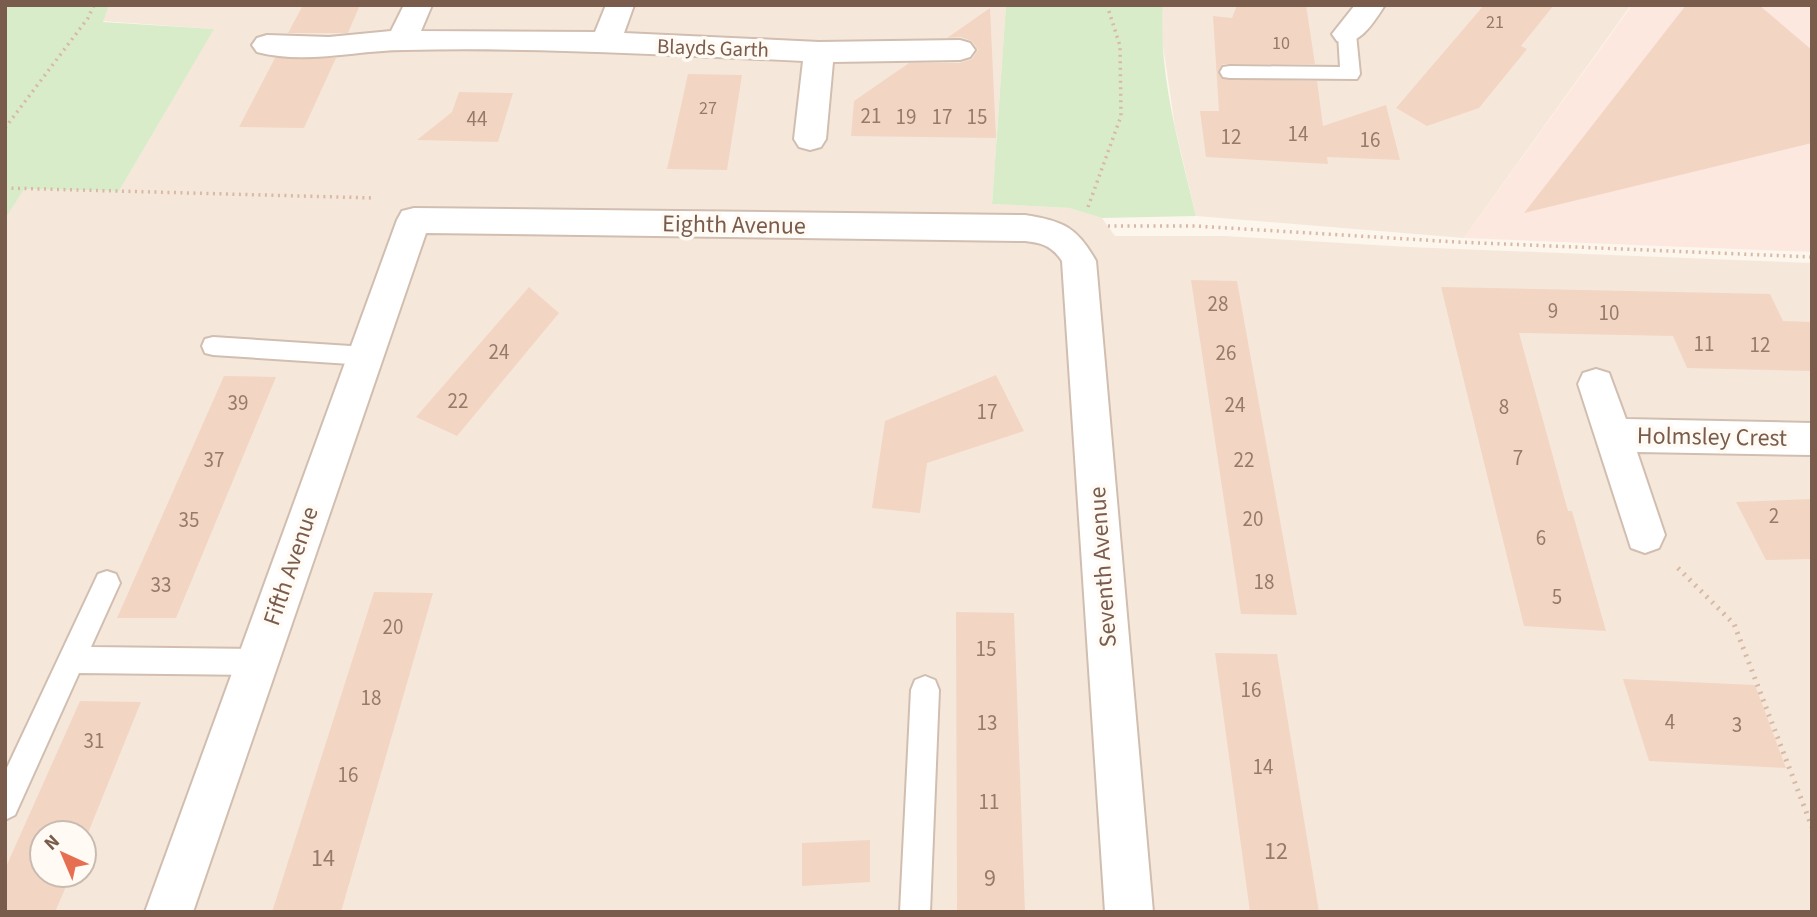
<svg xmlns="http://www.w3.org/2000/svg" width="1817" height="917" viewBox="0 0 1817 917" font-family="'Source Sans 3',sans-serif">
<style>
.residential{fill:#f5e8da;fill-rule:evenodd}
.commercial{fill:#fde8e0}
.green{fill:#d8ecc9}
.building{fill:#f3d5c3}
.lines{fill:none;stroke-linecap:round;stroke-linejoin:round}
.service-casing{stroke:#d1beb0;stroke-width:4}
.minor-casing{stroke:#d1beb0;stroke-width:4}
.path-far1{stroke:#d9b8a5;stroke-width:3.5;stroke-dasharray:2 4.5;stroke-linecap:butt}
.path{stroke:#d9b8a5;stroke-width:5;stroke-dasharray:2 6;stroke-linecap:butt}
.service{fill:#fff;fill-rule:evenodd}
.minor{fill:#fff;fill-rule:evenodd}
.labels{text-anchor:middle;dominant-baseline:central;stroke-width:7;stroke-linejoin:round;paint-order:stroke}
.far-number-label{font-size:18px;fill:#987a6a}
.far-street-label{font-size:21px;fill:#7a5c4d;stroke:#fffaf3}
.number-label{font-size:21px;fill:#987a6a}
.street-label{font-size:24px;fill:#7a5c4d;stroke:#fffaf3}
.near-number-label{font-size:24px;fill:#987a6a}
</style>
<rect width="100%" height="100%" fill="#fdf6ec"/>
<!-- residential -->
<path class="residential" d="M109,5H1006L992,204L1069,208L1102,218L1115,236H1224L1409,247L1812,263V912H5V219L23,189L119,191L213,29L102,21ZM42,833H84V875H42Z
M1163,5H1631L1464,238L1196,216L1175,127L1161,32Z"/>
<!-- commercial -->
<path class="commercial" d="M1632,5H1812V252L1464,238Z"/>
<!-- green -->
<path class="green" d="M5,5H109L103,22L214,29L119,191L24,189L5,219Z
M1006,5H1163C1158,75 1180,148 1196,216L1102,218L1069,208L992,204Z"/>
<!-- building -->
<path class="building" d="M303,5H360L348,33H288Z
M1237,5H1306L1315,64H1223L1218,71L1221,78L1317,81L1323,126L1386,105L1400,160L1327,157L1328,164L1206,157L1200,111H1219L1213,16L1232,18Z
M1484,5H1554L1521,46L1527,49L1479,108L1427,126L1396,108Z
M1686,5H1759L1812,50V143L1524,213Z
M990,8L996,138L851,136L854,101L909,63H960L972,59L978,50L972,41L961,37L947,38Z
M275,58H336L304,128L239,127Z
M688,74L742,75L727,170L667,169Z
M459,92L513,93L498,142L417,140L452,112Z
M1191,280L1237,281L1297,615L1241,614Z
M529,287L559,313L457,436L416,417Z
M1441,287L1770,294L1783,321L1812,322V371L1687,368L1673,336L1519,333L1568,511H1572L1606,631L1524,626Z
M996,375L1024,431L927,463L920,513L872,508L885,421Z
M224,376L276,377L176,618H117Z
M1812,499V559L1766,560L1736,502Z
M374,592L433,593L341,912H272Z
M956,612L1014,613L1025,912H957Z
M1215,653L1277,654L1319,912H1250Z
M1623,679L1755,685L1786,768L1649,761Z
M80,701L141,702L84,843V833H42V875H71L55,912H5V869Z
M870,840V882L802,886V843Z"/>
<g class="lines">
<!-- service casing -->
<g class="service-casing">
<path id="service" d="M1347,28L1356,34L1360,74L1357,79L1230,78L1223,77L1220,72L1223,67L1230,66L1340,67L1338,34Z
M213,337L366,347L374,349L378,356L374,363L366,365L213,355L205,353L202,346L205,339Z
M107,571L116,574L120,583L91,647L257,649L267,653L271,662L267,671L257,675L79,673L15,815L5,820V772L98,574Z
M925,676L935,680L939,690L930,912H900L911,690L915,680Z"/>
</g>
<!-- minor casing -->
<g class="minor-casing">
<path id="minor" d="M404,5H432L421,31L595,32L606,5H634L624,33L819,42L960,40L970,43L975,50L970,57L960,60L833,62L826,139L821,147L810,150L799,147L794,139L803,61C671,55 538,47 405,50C356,50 305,65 257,52L252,45L257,38L267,35L329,37L391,31Z
M1355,5H1385C1373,23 1360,47 1337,41L1332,34Z
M414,208L1025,215C1063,221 1077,227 1096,261L1153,912H1105L1062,261C1052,246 1043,243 1025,241L426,233L193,912H145L397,220L402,211Z
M1596,369L1609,373L1626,419L1812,423V455L1637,452L1665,535L1659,548L1645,553L1631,548L1578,384L1583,373Z"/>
</g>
<!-- path-far1 -->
<path class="path-far1" d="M5,128L88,18L94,5
M5,188L375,198
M1088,207L1121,116L1120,46L1107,5
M1108,226H1195L1457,242L1812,257"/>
<!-- path -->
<path class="path" d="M1678,568L1734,624L1812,827"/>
<!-- service -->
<use href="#service" class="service"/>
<!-- minor -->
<use href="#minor" class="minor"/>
</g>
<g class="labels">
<!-- far-number labels -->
<g class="far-number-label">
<text x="1495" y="22">21</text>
<text x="1281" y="43">10</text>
<text x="708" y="108">27</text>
</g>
<!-- far-street labels -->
<g class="far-street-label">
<text transform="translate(713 48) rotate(2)">Blayds Garth</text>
</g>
<!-- number labels -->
<g class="number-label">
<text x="871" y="116">21</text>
<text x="906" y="117">19</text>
<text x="942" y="117">17</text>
<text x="977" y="117">15</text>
<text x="477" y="119">44</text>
<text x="1298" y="134">14</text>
<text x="1231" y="137">12</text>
<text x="1370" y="140">16</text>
<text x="1218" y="304">28</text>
<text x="1553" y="311">9</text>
<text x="1609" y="313">10</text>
<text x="1704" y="344">11</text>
<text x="1760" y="345">12</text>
<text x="499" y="352">24</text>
<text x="1226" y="353">26</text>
<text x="458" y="401">22</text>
<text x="238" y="403">39</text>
<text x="1235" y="405">24</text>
<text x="1504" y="407">8</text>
<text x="987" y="412">17</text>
<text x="1518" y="458">7</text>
<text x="214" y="460">37</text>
<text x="1244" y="460">22</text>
<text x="1774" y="516">2</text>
<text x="1253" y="519">20</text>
<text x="189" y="520">35</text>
<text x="1541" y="538">6</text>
<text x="1264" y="582">18</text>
<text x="161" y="585">33</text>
<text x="1557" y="597">5</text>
<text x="393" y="627">20</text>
<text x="986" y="649">15</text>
<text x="1251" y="690">16</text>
<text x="371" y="698">18</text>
<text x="1670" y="722">4</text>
<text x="987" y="723">13</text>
<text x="1737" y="725">3</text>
<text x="94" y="741">31</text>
<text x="1263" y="767">14</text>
<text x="348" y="775">16</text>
<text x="989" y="802">11</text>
</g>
<!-- street labels -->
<g class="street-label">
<text transform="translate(734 225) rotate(1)">Eighth Avenue</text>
<text transform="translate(1712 437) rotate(1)">Holmsley Crest</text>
<text transform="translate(291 566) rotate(-71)">Fifth Avenue</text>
<text transform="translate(1103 567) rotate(-94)">Seventh Avenue</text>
</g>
<!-- near-number labels -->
<g class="near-number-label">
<text x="1276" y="851">12</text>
<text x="323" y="858">14</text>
<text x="990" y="878">9</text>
</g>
</g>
<!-- border -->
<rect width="1817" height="917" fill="none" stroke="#7a5c4d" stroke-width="14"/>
<!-- north arrow -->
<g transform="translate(63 854) rotate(316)"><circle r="33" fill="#fffaf3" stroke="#cabbb1" stroke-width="2"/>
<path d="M0-5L12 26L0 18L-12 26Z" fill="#e76f51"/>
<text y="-10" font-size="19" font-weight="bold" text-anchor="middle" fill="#7a5c4d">N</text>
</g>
</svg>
